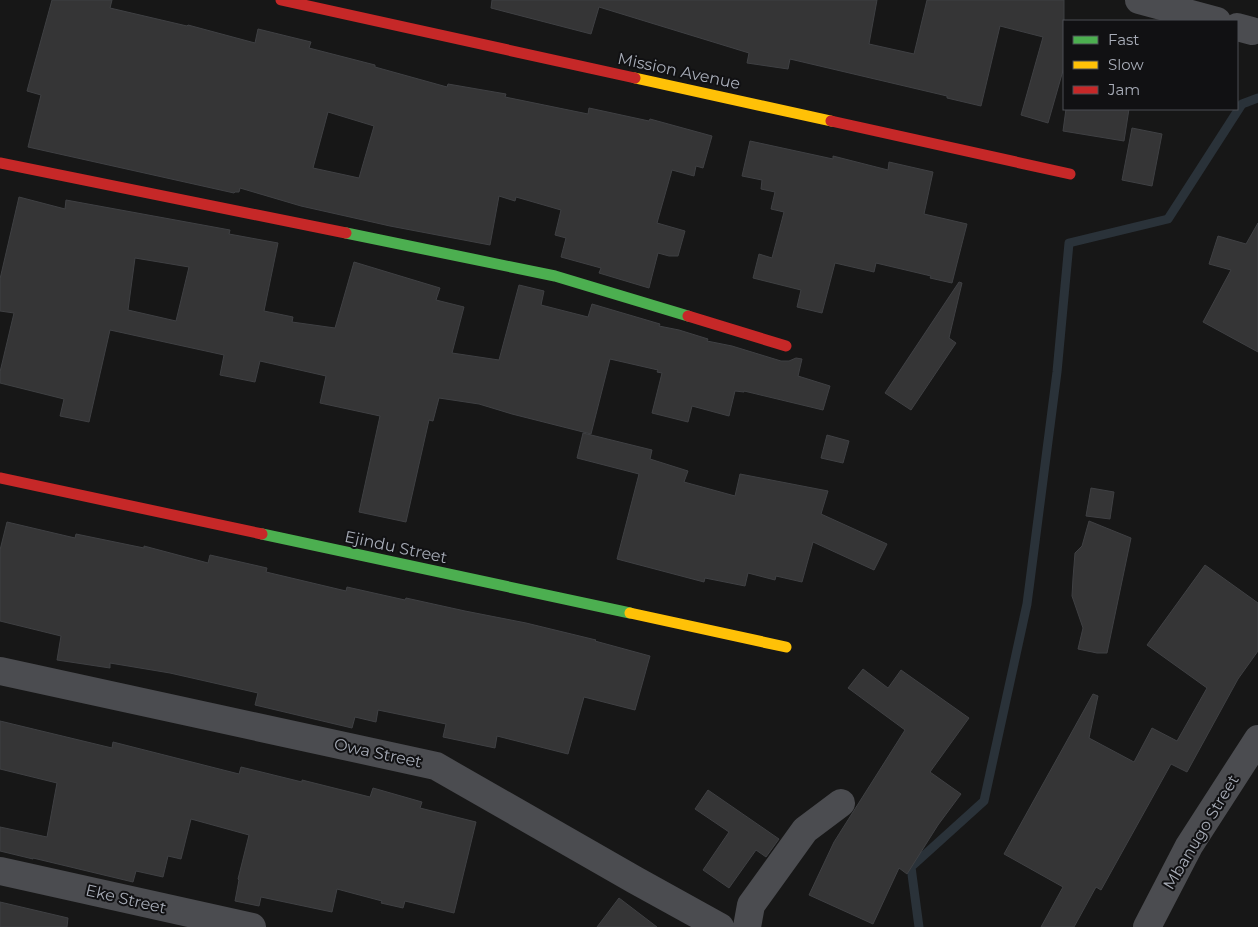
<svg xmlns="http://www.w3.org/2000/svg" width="1258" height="927" viewBox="0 0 1258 927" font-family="Montserrat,sans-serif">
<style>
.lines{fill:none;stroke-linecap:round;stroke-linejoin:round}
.stream{stroke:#2a3239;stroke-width:9}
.building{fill:#353536;stroke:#3f4043;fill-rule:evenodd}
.street{stroke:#4b4c50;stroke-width:28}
.fast{stroke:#4caf50;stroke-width:11}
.slow{stroke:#ffc107;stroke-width:11}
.jam{stroke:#c62828;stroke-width:11}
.labels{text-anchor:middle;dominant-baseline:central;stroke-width:4;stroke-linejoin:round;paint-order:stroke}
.street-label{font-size:16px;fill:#a8adb8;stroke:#111113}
</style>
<rect width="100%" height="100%" fill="#171717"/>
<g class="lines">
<!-- stream -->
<path class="stream" d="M919,927L911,867L984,801L1027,604L1057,372L1069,243L1168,219L1242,104L1258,98"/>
</g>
<!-- building -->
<path class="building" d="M52,0H112L110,8L187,26L188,25L255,43L258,29L311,42L309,48L375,65V67L447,87L448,84L506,94L505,97L588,114L589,108L649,121L650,119L712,136L703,168L696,166L694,176L672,170L657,223L685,231L678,256H669L658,253L649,288L599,273L601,268L561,257L566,238L555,235L561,210L516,197L515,201L499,196L490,245L390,226L301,206L240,188L239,192H235L234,193L28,147L41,95L27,91ZM328,112L374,126L359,178L313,168Z
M492,0H877L869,44L914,54L927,0H1064V67L1048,123L1021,115L1043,37L1000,26L981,106L947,98V96L790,59L788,69L747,63L749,53L599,7L591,34L491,8Z
M1066,109H1129L1124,141L1063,131Z
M1132,128L1162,134L1152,186L1122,180Z
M750,141L833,159V156L888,170L889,162L933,172L924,214L967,224L952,283L930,278L931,276L876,263L874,272L835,263L822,313L797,307L801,290L753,278L759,254L772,258L784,212L771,209L775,192L761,189L762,180L742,176Z
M19,197L65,209L66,200L230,230L229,234L278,243L264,311L293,317L292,322L335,328L354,262L440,288L436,300L464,307L452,353L499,360L519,285L544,291L541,305L588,317L592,304L660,324L659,326L679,330L708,339L707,341L732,346L781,361H789L796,358L802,359L798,376L830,386L823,410L744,391V392L735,391L729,416L692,406L688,422L652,413L662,373L657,372L658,370L610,359L591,434L512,414L479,404L439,398L433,421L429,420L406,522L359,512L380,416L320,403L326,376L260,361L255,382L220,375L224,355L110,330L89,422L60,416L64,399L0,383V372L14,313L0,311V279ZM135,258L189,267L176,321L128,310Z
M1258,223V352L1203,322L1231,270L1209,264L1218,236L1246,244Z
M959,282L962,283L949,338L956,343L911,410L885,393Z
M583,433L652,450L650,459L688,471L684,482L735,496L740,474L828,491L821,514L887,544L874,570L813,542L802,582L776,576L775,580L748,573L745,586L705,578L704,582L617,559L639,474L577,458Z
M827,435L849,441L843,463L821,458Z
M1091,488L1114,492L1110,519L1086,516Z
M1089,521L1131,538L1107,653H1097L1078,649L1083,628L1072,596L1073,578L1075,553L1082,546Z
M7,522L75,538L76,534L144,548V546L208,563L210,555L267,568L266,572L346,591L347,587L405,600L406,598L465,611L526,623L596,640L595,641L650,656L635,710L584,697L568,754L497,736L495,748L443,737L446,724L378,710L376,722L355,717L352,728L255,705L258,693L170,673L110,663V668L57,660L61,636L0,621V550Z
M1205,565L1258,603V651L1238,679L1187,772L1171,764L1101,890L1096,887L1074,927H1041L1063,887L1004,854L1093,694L1098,696L1089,738L1134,762L1152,728L1177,741L1207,688L1147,645Z
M863,669L888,688L901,670L969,718L930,772L961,794L938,825L907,874L899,868L873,924L809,895L834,842L905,730L848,688Z
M0,721L112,748L113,742L239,774L241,767L302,782V780L370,797L373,788L422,802L420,808L476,822L454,913L405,901L403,908L381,903L382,901L337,889L332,912L261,897L259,906L235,901L239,880L238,879L249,835L191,819L181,859L168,856L163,877L136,871L133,882L33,858V859L0,851V827L47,837L57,783L0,769Z
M708,790L779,839L766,857L756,850L729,888L703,870L729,832L695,809Z
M619,898L657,927H597Z
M0,902L68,918L67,927H0Z"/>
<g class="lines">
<!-- street -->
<path class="street" d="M1139,0L1217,21
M1237,27L1252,31
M0,671L436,766L635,880L720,927
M0,871L252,927
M747,927L751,905L805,830L841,803
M1147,927L1189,846L1258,739"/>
<!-- fast -->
<path class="fast" d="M346,233L555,276L688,316
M262,534L630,613"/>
<!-- slow -->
<path class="slow" d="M635,78L831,121
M630,613L786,647"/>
<!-- jam -->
<path class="jam" d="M281,0L635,78
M831,121L1070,174
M0,163L346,233
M688,316L786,346
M0,478L262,534"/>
</g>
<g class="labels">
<!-- street labels -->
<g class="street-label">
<text transform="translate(679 71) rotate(12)">Mission Avenue</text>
<text transform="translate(396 547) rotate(12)">Ejindu Street</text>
<text transform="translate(378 753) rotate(12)">Owa Street</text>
<text transform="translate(1201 832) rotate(-59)">Mbanugo Street</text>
<text transform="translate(126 899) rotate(13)">Eke Street</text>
</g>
</g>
<!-- legend -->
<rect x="1063" y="20" width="175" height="90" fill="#111113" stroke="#4d4f55"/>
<rect x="1073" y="36" width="25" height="8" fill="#4caf50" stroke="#4d4f55"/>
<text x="1108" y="45" font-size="15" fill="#a8adb8">Fast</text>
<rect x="1073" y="61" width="25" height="8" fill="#ffc107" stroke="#4d4f55"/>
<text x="1108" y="70" font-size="15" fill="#a8adb8">Slow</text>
<rect x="1073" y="86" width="25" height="8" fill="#c62828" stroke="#4d4f55"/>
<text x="1108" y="95" font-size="15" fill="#a8adb8">Jam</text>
</svg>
